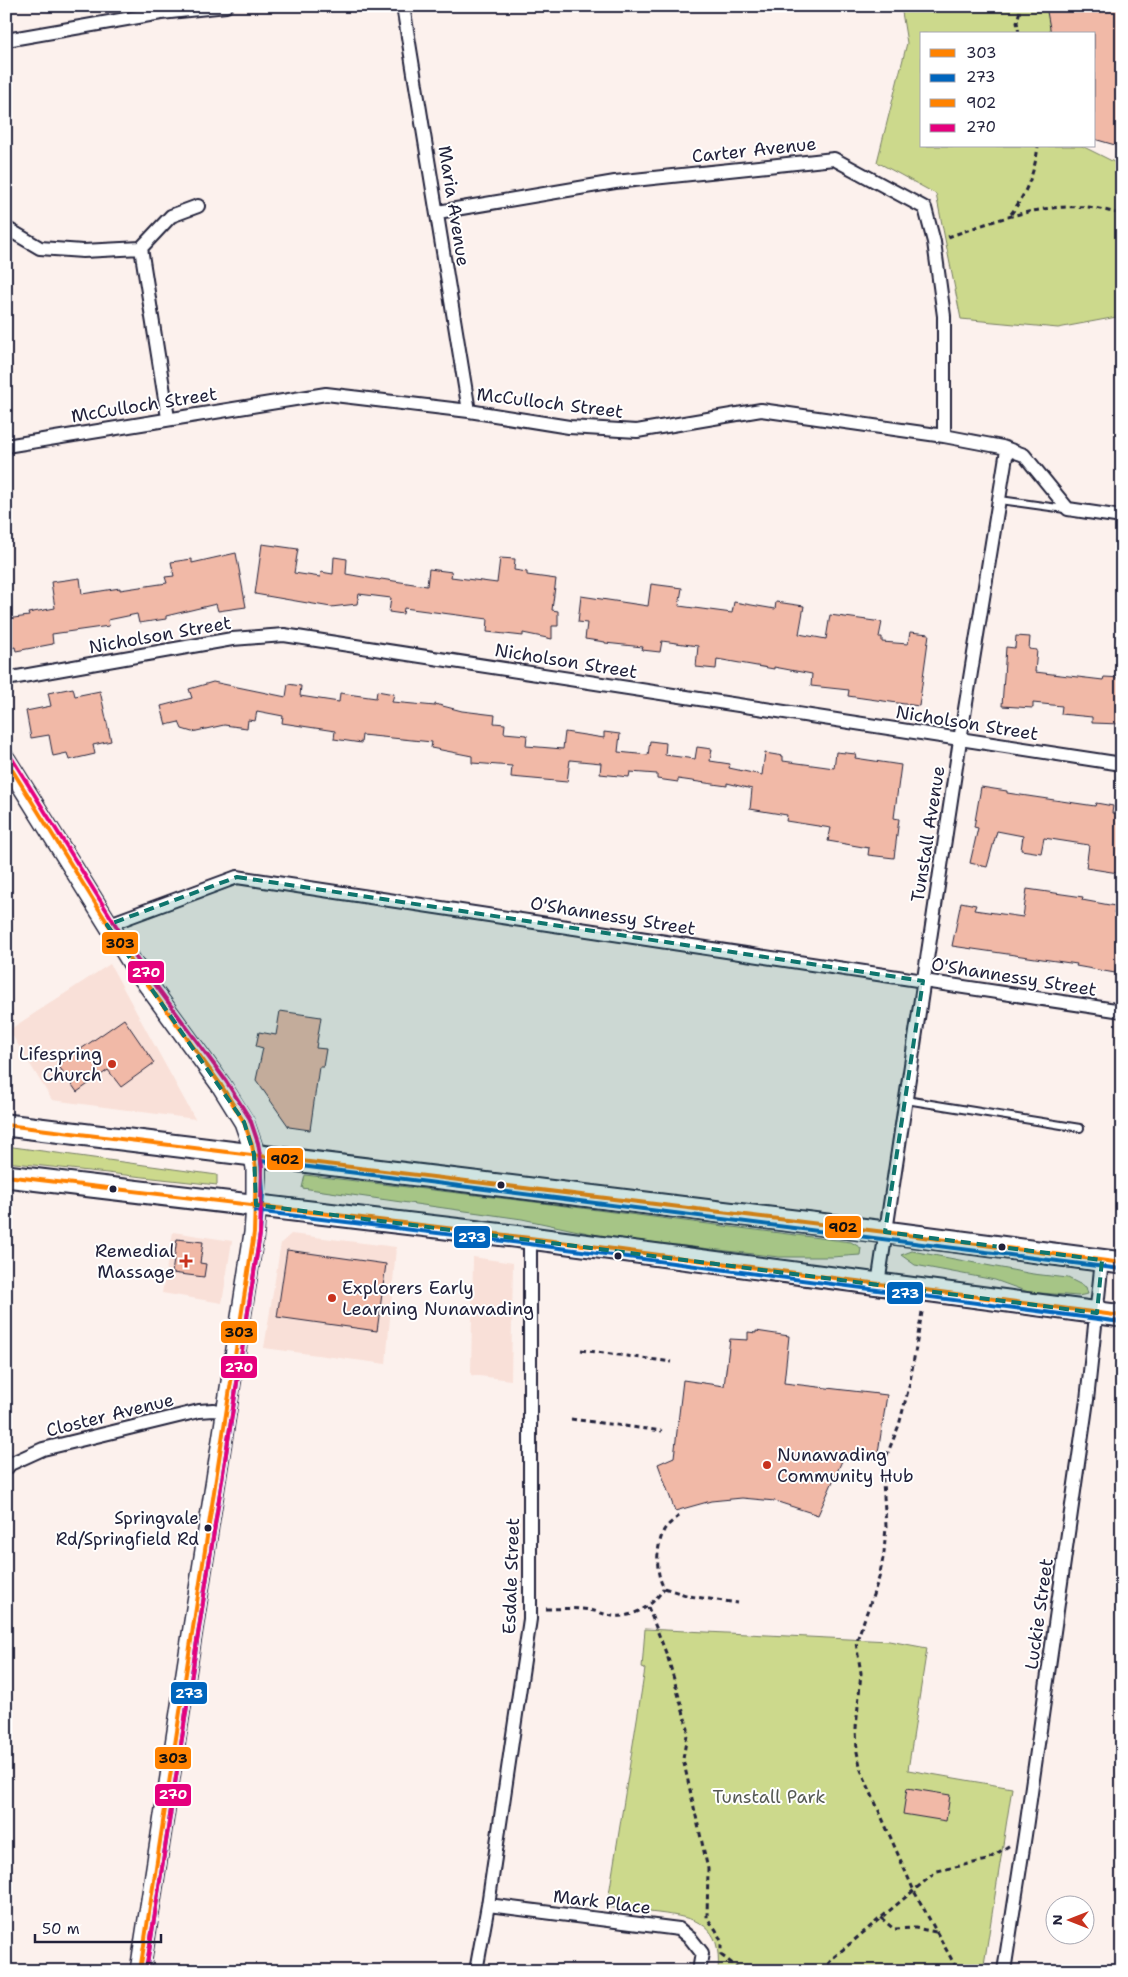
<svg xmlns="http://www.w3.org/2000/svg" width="1128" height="1977" viewBox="0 0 1128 1977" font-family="'Shantell Sans',sans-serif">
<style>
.built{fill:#f9e0d8}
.green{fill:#ccd98c;stroke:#777e64}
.building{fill:#f1b9a7;stroke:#22223b}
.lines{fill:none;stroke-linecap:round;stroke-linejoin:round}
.service-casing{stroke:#22223b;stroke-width:10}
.minor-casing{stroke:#22223b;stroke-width:16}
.secondary-casing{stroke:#22223b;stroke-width:22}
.trunk-casing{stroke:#22223b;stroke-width:25}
.path{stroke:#22223b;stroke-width:3;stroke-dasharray:5 4;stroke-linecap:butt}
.service{stroke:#fff;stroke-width:6}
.minor{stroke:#fff;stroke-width:12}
.secondary{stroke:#fff;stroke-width:19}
.trunk{stroke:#fff;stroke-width:21}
.bus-1-casing{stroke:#fff;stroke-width:8}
.bus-2-casing{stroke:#fff;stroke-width:8}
.bus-3-casing{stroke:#fff;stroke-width:8}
.bus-4-casing{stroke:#fff;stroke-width:8}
.bus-1{stroke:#ff8200;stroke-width:4}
.bus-2{stroke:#0065bd;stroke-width:4}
.bus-3{stroke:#ff8200;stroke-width:4}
.bus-4{stroke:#e5007d;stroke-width:4}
.marked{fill:#0f766e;fill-opacity:0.2;stroke:#0f766e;stroke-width:4;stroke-dasharray:10 6;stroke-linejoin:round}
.poi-dot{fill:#c8321e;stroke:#fff;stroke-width:2}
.bus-dot{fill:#22223b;stroke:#fff;stroke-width:2}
.labels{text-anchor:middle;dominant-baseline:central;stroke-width:4;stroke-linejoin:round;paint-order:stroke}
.bus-label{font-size:17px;fill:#22223b;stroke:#fff;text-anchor:end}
.street-label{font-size:18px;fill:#22223b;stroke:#fff}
.poi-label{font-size:18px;fill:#22223b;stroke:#fff;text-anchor:end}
.park-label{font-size:18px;fill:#555953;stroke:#fff}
.line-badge{stroke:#fff;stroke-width:2}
.badge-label{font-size:14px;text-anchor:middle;font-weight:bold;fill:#fff}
.pale-badge-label{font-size:14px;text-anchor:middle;font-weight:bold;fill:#111}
</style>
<rect width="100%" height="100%" fill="#fcf1ed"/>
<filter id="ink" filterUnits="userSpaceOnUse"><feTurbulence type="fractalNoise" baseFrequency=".02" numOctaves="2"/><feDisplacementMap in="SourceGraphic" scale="10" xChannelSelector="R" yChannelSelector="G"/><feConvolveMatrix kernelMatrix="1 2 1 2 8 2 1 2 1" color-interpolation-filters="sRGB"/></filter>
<g filter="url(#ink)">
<!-- built -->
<path class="built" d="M110,964L195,1119L52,1100L9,1030Z
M173,1232L232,1241L222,1303L162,1293Z
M291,1234L396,1247L386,1364L264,1348L281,1243Z
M473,1257L513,1263L511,1380L471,1375Z"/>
<!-- green -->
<path class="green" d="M901,6H1116L1055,34H922V146H1082L1122,166V316L1058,328L961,319L936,194L877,162L907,43Z
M6,1146L217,1175V1185L6,1162Z
M305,1175L526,1201L835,1240L851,1242L861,1248L860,1255L832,1257H779L607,1237L522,1219L302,1188Z
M912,1251L1033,1274L1068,1278L1086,1287L1088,1294L1078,1296L1028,1292L995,1280L915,1265L901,1255Z
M645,1629L889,1641L927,1648L908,1770L1012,1788L983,1971H718C722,1924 698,1918 658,1913C641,1911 624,1909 607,1907L645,1669L642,1668Z"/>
<!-- building -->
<path class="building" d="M1046,6H1122V147L1094,139V34H1051Z
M262,544L298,549L294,573L320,577L321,572L333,574L334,557L347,559L346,574L380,580L381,579L427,586L429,569L452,572L451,577L497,583L500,558L515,559L514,570L527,572V575L556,579L552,610L558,611V626H552V639L523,633V636L487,632L488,619L404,608L403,614L389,612L391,598L359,594L357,604L331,607L255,594Z
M236,553L246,607L218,611L216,604L166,616V619L139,623L137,614L108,620L109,626L52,634L53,644L16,651L15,647L6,649V619L29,616L28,613L55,608L51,582L80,578L82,594L120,588V590L167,583L165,577L174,576L171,562L192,559V563Z
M651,584L682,588L679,606L732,613L734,602L775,609L776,602L804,606L799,634L826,639L830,615L882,622L879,637H882V642L908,644L910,632L929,634L919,706L848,696L849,690L811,686L812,674L774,667V669L717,659L716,669L696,667L698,646L662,641L660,652L642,650L643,647L605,643V642L585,639L587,623L578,622L581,596L648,606Z
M1016,636L1030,637L1029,649L1037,650L1035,672L1103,680L1104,677L1122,678L1121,724L1092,723V717L1061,714L1062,706L1033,703V708L1002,706L1006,647L1015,648Z
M213,682L286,697L288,684L301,686L300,696L339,702L340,693L376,698L377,691L394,694L392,702L435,706V704L462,711L495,715L494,723L505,724L504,733L527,735L526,746L563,749L565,732L604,738V732L620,734L618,752L648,755L650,741L666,743L665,755L695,759L697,747L712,749L710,761L730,764L729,768L762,775L765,753L783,756V761L834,768L836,752L856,754L855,758L901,765L894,818L899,819L894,858L868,855L869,848L828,841L831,828L786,821L787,815L750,809L752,789L727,783V786L678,779V782L657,779V774L630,772L629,777L600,774L601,763L570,760L567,782L511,777L512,766L472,763V756L431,748L432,742L362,735L361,743L334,739L335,731L282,723L283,716L257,711L255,721L248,720L247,728L224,725L192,732L182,729L179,722L166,725L161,706L192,698L189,689Z
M73,688L75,696L100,691L111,741L93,745L95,754L69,760L67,753L53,756L49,735L31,738L26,711L51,706L48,693Z
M981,787L1007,791V793L1095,806L1096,803L1113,806L1112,813L1122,814V847L1118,873L1086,868L1089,845L1044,838L1041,853L1021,850L1023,836L997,831L987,867L970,863L978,828L974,827Z
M1027,889L1083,897L1082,900L1115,906L1114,913L1122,914V937L1115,973L1076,966L1077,964L952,946L961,902L976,905L974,910L1023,917Z
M280,1011L321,1017L316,1048L326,1049L323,1067H319L310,1130L289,1127L256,1080L263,1048L256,1046L259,1032L276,1035Z
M124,1019L154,1063L121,1087L108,1070L77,1092L58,1065Z
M177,1239L203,1242L200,1263L206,1264L204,1277L172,1273Z
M287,1250L386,1264L377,1331L277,1317Z
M756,1331L789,1336L784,1383L887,1395L877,1459L845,1454L818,1515L775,1501L742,1498L711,1501L675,1511L658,1464L674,1457L683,1380L724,1386L730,1339L748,1340V1332L756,1333Z
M907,1788L950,1795L946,1821L903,1814Z"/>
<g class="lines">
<!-- service casing -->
<g class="service-casing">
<path id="service" d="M1000,500L1065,509
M906,1100L1080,1128"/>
</g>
<!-- minor casing -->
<g class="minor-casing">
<path id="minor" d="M403,6L469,411
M6,40L161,13L226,6
M438,212L615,182L834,159L925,208L934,242L944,316V436
M6,228L40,248L83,251L141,248L171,216L198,206
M141,248L168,418
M6,446L326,394L469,411L569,427L637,431L761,410L944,436L1002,447L1024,455L1068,509L1122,517
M6,679L232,639L284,635L1122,764
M107,925L237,877L1122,1011
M878,1284L960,740L1007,450
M6,1469L10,1464L43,1449L199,1411L213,1410L227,1412
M488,1905L679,1929L691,1939L702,1953L699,1971
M476,1971L488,1905L530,1619V1238
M1004,1971L1025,1835L1087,1400L1102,1260"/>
</g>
<!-- secondary casing -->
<g class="secondary-casing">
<path id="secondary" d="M6,760L133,964L221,1085L244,1122L252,1145L256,1168V1205L254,1233L140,1971"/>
</g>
<!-- trunk casing -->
<g class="trunk-casing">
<path id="trunk" d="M6,1125L885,1232L1122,1263
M6,1176L530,1238L1122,1316"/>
</g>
<!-- path -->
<path class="path" d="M1019,34L1017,22L1021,6
M1011,214C1026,194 1035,172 1038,146
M948,237C993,221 1038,204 1087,207C1099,208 1111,212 1122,214
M922,1312L909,1387L899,1425L882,1467L886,1526L884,1553L879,1578L856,1643L861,1673L856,1728L857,1752L861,1770L914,1891L958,1971
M581,1350L672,1362
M571,1419L662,1431
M679,1516C674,1520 667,1525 664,1530C656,1547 655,1573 664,1588L689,1596L738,1603
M648,1607L668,1658L688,1729L683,1759L708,1869L707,1918L716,1930L721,1941V1955
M546,1609C558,1609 570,1608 581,1609C592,1609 602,1614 612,1616C634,1618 653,1606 664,1588
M881,1918L894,1929L915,1928L936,1932
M721,1955L742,1971
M822,1971L834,1957L937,1871L987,1860L1010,1845"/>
<!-- service -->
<use href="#service" class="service"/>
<!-- minor -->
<use href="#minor" class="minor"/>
<!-- secondary -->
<use href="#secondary" class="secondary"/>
<!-- trunk -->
<use href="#trunk" class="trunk"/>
<!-- bus-1 casing -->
<g class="bus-1-casing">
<path id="bus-1" d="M6,760L133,964L221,1085L244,1122L252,1145L256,1168L254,1233L140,1971"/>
</g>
<!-- bus-2 casing -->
<g class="bus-2-casing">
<path id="bus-2" d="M255,1211L529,1244L1121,1322
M146,1971L260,1234L263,1193L261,1161L1121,1269"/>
</g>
<!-- bus-3 casing -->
<g class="bus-3-casing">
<path id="bus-3" d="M6,1125L885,1232L1122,1263
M6,1176L530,1238L1122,1316"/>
</g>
<!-- bus-4 casing -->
<g class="bus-4-casing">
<path id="bus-4" d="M11,757L138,961L226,1081L250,1119L258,1143L262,1167L260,1234L146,1971"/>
</g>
<!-- bus-1 -->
<use href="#bus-1" class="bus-1"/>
<!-- bus-2 -->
<use href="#bus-2" class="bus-2"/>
<!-- bus-3 -->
<use href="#bus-3" class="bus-3"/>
<!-- bus-4 -->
<use href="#bus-4" class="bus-4"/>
</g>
</g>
<!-- marked area -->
<path class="marked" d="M237,877L923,981L885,1232L1102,1260L1097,1313L256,1205L254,1154L244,1122L107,925Z"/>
<!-- markers -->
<g class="poi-dot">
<circle cx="112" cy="1064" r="5"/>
<path d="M183.5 1253.5h5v5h5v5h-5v5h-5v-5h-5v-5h5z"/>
<circle cx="332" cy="1298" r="5"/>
<circle cx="767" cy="1465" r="5"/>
</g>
<g class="bus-dot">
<circle cx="501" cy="1185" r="4.5"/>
<circle cx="113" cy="1189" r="4.5"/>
<circle cx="1002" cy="1247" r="4.5"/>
<circle cx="618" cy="1256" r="4.5"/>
<circle cx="208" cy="1528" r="4.5"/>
</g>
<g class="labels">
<!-- bus labels -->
<g class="bus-label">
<text x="199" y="1518">Springvale<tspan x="199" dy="21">Rd/Springfield Rd</tspan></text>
</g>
<!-- street labels -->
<g class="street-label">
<text transform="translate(754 150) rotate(-6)">Carter Avenue</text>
<text transform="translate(454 206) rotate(81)">Maria Avenue</text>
<text transform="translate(550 403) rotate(7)">McCulloch Street</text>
<text transform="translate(144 405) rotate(-9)">McCulloch Street</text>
<text transform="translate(160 635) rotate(-10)">Nicholson Street</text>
<text transform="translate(566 661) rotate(9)">Nicholson Street</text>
<text transform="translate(967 723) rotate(9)">Nicholson Street</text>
<text transform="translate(928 834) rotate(-81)">Tunstall Avenue</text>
<text transform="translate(613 916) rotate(9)">O'Shannessy Street</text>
<text transform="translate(1014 977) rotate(9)">O'Shannessy Street</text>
<text transform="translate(110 1415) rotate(-14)">Closter Avenue</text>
<text transform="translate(511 1576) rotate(-88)">Esdale Street</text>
<text transform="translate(1039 1614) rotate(-82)">Luckie Street</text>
<text transform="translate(602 1902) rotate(7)">Mark Place</text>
</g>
<!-- poi labels -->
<g class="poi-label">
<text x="102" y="1054">Lifespring<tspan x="102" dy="21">Church</tspan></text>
<text x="175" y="1251">Remedial<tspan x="175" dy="21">Massage</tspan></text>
<text x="342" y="1288" text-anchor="start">Explorers Early<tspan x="342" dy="21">Learning Nunawading</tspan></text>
<text x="777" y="1455" text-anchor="start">Nunawading<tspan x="777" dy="21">Community Hub</tspan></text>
</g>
<!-- park labels -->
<g class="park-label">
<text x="769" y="1797">Tunstall Park</text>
</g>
</g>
<g class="line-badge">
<rect x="101" y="931" width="38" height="24" rx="5" fill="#ff8200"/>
<rect x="127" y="960" width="38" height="24" rx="5" fill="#e5007d"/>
<rect x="266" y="1147" width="38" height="24" rx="5" fill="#ff8200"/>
<rect x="824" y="1215" width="38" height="24" rx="5" fill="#ff8200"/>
<rect x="453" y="1225" width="38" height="24" rx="5" fill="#0065bd"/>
<rect x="886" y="1281" width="38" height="24" rx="5" fill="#0065bd"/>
<rect x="220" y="1320" width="38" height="24" rx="5" fill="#ff8200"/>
<rect x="220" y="1355" width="38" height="24" rx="5" fill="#e5007d"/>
<rect x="170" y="1681" width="38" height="24" rx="5" fill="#0065bd"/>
<rect x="154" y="1746" width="38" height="24" rx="5" fill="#ff8200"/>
<rect x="154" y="1783" width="38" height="24" rx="5" fill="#e5007d"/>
</g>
<g class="badge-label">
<text x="146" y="977">270</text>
<text x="472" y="1242">273</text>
<text x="905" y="1298">273</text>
<text x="239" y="1372">270</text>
<text x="189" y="1698">273</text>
<text x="173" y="1799">270</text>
</g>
<g class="pale-badge-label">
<text x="120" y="948">303</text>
<text x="285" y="1164">902</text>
<text x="843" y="1232">902</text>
<text x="239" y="1337">303</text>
<text x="173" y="1763">303</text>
</g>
<!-- margin -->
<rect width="1128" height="1977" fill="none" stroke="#fff" stroke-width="25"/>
<rect x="12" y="12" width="1103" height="1952" fill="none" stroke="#22223b" stroke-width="2" filter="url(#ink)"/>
<!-- legend -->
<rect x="920" y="32" width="175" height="115" fill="#ffffff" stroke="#a7a7b1"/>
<rect x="930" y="49" width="25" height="8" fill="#ff8200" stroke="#a7a7b1"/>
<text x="966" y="58" font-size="15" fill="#22223b">303</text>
<rect x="930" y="74" width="25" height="8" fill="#0065bd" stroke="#a7a7b1"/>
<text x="966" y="82" font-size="15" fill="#22223b">273</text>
<rect x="930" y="99" width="25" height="8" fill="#ff8200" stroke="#a7a7b1"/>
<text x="966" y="108" font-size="15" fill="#22223b">902</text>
<rect x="930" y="124" width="25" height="8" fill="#e5007d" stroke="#a7a7b1"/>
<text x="966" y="132" font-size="15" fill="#22223b">270</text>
<!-- north arrow -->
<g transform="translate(1070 1920) rotate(270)"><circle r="24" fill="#ffffff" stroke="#a7a7b1"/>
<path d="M0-4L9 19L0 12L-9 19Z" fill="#c8321e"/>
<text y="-8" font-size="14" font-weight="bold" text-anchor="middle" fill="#22223b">N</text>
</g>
<!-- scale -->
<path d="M35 1934v8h126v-8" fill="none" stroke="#22223b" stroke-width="2.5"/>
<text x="42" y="1934" font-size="15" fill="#22223b" stroke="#ffffff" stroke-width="4" paint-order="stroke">50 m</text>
</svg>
